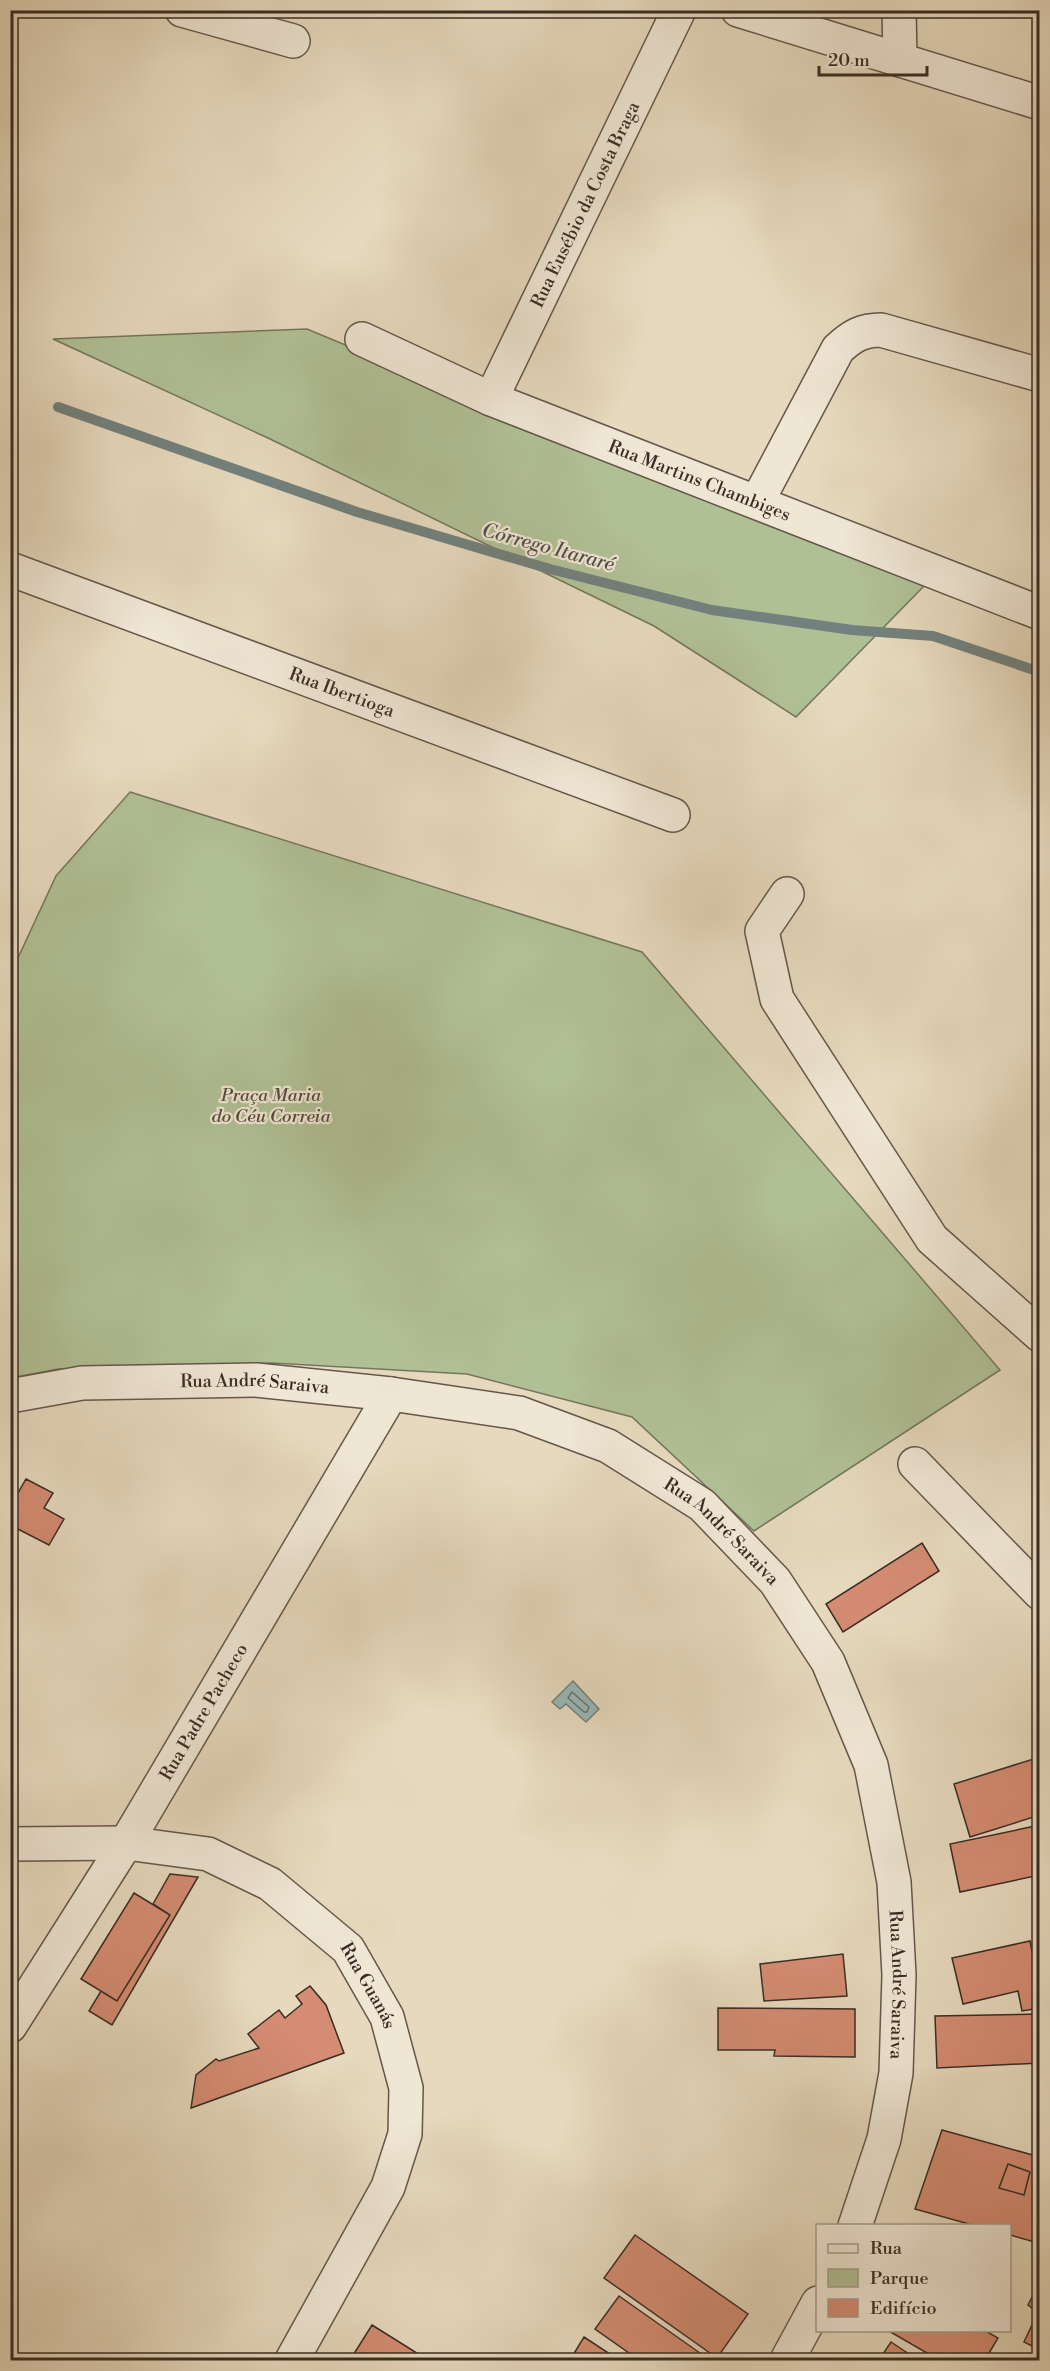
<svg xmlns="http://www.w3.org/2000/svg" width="1050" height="2371" viewBox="0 0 1050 2371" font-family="'Libre Bodoni',serif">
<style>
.green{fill:#b0c095;stroke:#75765d;stroke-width:1.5}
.water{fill:#97b9b7;stroke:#72817d;stroke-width:1.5}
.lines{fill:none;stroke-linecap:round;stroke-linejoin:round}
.shore{stroke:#68726e;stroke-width:1.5}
.stream{stroke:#72817d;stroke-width:10}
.building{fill:#d48c72;stroke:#3a2c25;stroke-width:1.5}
.minor-casing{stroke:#65574b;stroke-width:36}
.minor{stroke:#efe6d4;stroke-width:33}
.labels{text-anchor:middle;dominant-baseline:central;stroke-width:4.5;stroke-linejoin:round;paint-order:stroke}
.street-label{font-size:18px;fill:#3a2c25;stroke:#efe6d4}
.park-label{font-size:18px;font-style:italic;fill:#524a3b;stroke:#efe6d4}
.water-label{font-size:20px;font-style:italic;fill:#514f4a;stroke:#efe6d4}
</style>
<rect width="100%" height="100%" fill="#e6d9bd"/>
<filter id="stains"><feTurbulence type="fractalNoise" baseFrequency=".00333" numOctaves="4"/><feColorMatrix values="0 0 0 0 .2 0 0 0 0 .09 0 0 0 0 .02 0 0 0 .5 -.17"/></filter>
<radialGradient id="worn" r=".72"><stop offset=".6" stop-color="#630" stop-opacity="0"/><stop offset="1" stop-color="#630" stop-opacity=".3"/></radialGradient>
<!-- green -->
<path class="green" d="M307,329L924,586L796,717L654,626L268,438L53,339Z
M130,792L642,952L1000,1370L754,1531L632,1417L467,1374L272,1363L58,1369L11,1378V973L56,876Z"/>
<!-- water -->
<path class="water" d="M573,1681L599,1709L586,1722L566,1704L560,1709L552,1702Z"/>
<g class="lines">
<!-- shore -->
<path class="shore" d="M572,1692L589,1707L587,1712H584L568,1698Z"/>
<!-- stream -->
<path class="stream" d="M58,407L357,512L550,569L712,610L852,630L933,636L1040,672"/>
</g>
<!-- building -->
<path class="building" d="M26,1479L53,1493L44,1508L64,1519L49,1545L10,1525V1507Z
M922,1543L939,1571L843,1632L826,1604Z
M1040,1757V1815L970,1837L954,1784Z
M1040,1825V1875L960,1892L950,1844Z
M170,1874L198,1877L112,2025L89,2011L101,1991L117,2001L170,1915L153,1904Z
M134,1893L170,1915L117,2001L81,1979Z
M1030,1941L1034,1961L1040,1960V2008L1022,2011L1018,1991L963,2004L952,1958Z
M843,1954L847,1996L764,2001L760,1964Z
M310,1986L326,2005L344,2053L191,2108L196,2075L216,2059L219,2061L259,2048L248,2034L279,2010L285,2018L302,2004L296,1996Z
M718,2008L855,2009V2057L774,2056L775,2050H718Z
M1040,2014V2063L937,2068L935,2016Z
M942,2130L1040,2157L1038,2243L1010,2235V2226H976L915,2209Z
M1008,2164L1030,2172L1024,2195L999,2188Z
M635,2235L748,2314L717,2358L604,2278Z
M1040,2281V2308L1037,2312L1028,2305Z
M619,2296L707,2358L705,2360H639L595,2329Z
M1040,2308V2350L1024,2342Z
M372,2325L428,2360H350Z
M887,2330H984L998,2338L985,2360H939Z
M584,2337L619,2360H570Z
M891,2342L918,2360H879Z"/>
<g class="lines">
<!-- minor casing -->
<g class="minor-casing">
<g id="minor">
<path d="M182,10L293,41"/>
<path d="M738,10L1040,103"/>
<path d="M899,10L900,60"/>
<path id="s1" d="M362,339L491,399L1040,613"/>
<path id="s2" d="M491,399L679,10"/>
<path d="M757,502L838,349C852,336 862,330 881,330L1040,375"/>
<path id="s3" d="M10,569L673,815"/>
<path d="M787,894L762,931L777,999L932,1239L1040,1335"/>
<path id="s4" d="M10,1396L82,1383L256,1380L391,1394L519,1413L608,1446L702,1505L775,1581L828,1662L871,1765L894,1882L899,1975L896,2073L884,2139L855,2226"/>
<path d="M915,1464L1040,1593"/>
<path id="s5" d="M10,1844L126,1843L208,1854L270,1884L348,1949L387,2017L406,2088L405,2134L388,2187L292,2360"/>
<path id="s6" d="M10,2026L126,1843L391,1394"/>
<path d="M787,2360L818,2303"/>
</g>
</g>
<!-- minor -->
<use href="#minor" class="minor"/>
</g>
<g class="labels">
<!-- street labels -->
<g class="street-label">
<text stroke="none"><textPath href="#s2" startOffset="216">Rua Eusébio da Costa Braga</textPath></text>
<text stroke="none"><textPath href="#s1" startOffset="366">Rua Martins Chambiges</textPath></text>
<text stroke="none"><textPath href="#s3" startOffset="354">Rua Ibertioga</textPath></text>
<text stroke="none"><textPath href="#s4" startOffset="246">Rua André Saraiva</textPath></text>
<text stroke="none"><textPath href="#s4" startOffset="750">Rua André Saraiva</textPath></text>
<text stroke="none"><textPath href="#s6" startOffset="369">Rua Padre Pacheco</textPath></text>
<text stroke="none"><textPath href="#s4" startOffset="1254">Rua André Saraiva</textPath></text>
<text stroke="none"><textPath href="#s5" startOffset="411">Rua Guanás</textPath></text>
</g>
<!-- park labels -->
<g class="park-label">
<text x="271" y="1095">Praça Maria<tspan x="271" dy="21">do Céu Correia</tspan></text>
</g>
<!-- water labels -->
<g class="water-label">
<text transform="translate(548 548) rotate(15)">Córrego Itararé</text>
</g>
</g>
<!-- margin -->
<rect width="1050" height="2371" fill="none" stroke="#e6d9bd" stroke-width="36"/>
<rect x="12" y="12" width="1026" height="2347" fill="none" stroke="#3a2c25" stroke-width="3"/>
<rect x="18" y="18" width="1014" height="2335" fill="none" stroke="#3a2c25" stroke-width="1.5"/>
<!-- legend -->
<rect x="816" y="2224" width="195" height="108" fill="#efe6d4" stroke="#a79c8e" stroke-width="1.5"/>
<rect x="828" y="2244" width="30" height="9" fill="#efe6d4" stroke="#a79c8e" stroke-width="1.5"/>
<text x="870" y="2254" font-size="18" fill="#3a2c25">Rua</text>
<rect x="828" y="2269" width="30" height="18" fill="#b0c095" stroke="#a79c8e" stroke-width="1.5"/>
<text x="870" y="2284" font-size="18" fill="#3a2c25">Parque</text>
<rect x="828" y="2299" width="30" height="18" fill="#d48c72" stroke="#a79c8e" stroke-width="1.5"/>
<text x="870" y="2314" font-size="18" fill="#3a2c25">Edifício</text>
<!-- scale -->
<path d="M819 66v9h108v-9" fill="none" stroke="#3a2c25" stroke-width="3"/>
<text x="828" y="66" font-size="18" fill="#3a2c25" stroke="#efe6d4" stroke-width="4.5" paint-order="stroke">20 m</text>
<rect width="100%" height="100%" filter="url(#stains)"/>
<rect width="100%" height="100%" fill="url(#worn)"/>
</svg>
